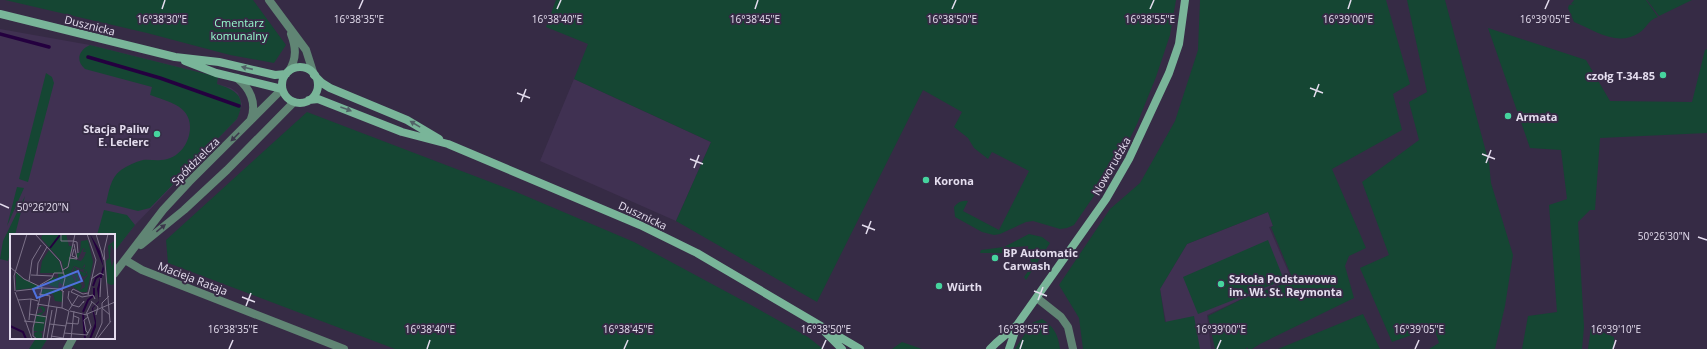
<svg xmlns="http://www.w3.org/2000/svg" width="1707" height="349" viewBox="0 0 1707 349" font-family="'Open Sans',sans-serif">
<style>
.built{fill:#403152}
.green{fill:#154633}
.lines{fill:none;stroke-linecap:round;stroke-linejoin:round}
.stream{stroke:#24003f;stroke-width:3.5}
.street{stroke:#608574;stroke-width:8}
.secondary{stroke:#79b599;stroke-width:8}
.oneway{fill:#516267}
.oneway2{fill:#3c384c}
.ticks{fill:none;stroke:#e4ddee;stroke-width:1.5}
.poi-dot{fill:#46d49e;stroke:#362b45;stroke-width:1.5}
.labels{text-anchor:middle;dominant-baseline:central;stroke-width:4;stroke-linejoin:round;paint-order:stroke}
.park-label{font-size:11px;fill:#97face;stroke:#362b45}
.street-label{font-size:11px;fill:#e4ddee;stroke:#362b45}
.poi-label{font-size:11px;font-weight:bold;fill:#e4ddee;stroke:#362b45;text-anchor:start}
.inset-river{fill:none;stroke:#24003f;stroke-width:2}
.inset-road{fill:none;stroke:#7c7289;stroke-width:1}
.view{fill:#4f72de;fill-opacity:0.15;stroke:#4f72de;stroke-width:2}
.inset-edge{fill:none;stroke:#e4ddee;stroke-width:2}
.ticks-label{font-size:10px;text-anchor:middle;fill:#e4ddee;stroke:#362b45;stroke-width:4;stroke-linejoin:round;paint-order:stroke}
</style>
<rect width="100%" height="100%" fill="#362b45"/>
<!-- built -->
<path class="built" d="M0,29L90,45L218,77L217,84L231,88L238,93L242,104L237,119L135,225L114,252V235H11V338H48L41,349H0Z
M574,79L711,142L676,221L540,161Z
M1268,212L1273,226L1269,227L1291,278L1290,280L1244,298L1207,315L1211,349H1171L1160,289L1187,244Z"/>
<!-- green -->
<path class="green" d="M5,0H253L286,45L274,63L230,55L147,33Z
M556,0H1176L1170,35L1156,77L1137,124L1110,178L1098,190L1074,225L1067,228L1060,229L1033,221L1026,222L1000,234L994,235L982,232L955,217L954,207C958,202 962,200 968,201L963,211L999,230L1029,171L992,152L988,159L974,148L968,138L954,127L962,112L923,90L817,302L676,221L711,142L574,79L588,44L546,27Z
M1200,0H1386L1410,84L1393,94L1402,130L1332,169L1366,248L1349,256L1345,266L1354,298L1260,344L1252,349H1248L1247,347L1246,349H1215L1208,316L1244,298L1292,281L1291,275L1271,227L1273,226L1268,212L1187,244L1160,289L1165,322L1194,316L1200,349H1083L1079,318L1059,285L1110,209L1140,183L1175,121L1198,50Z
M1407,0H1445L1489,163L1491,183L1513,255L1505,306L1495,349H1429L1439,343L1434,327L1392,342L1360,268L1389,255L1362,182L1419,140L1409,102L1427,92Z
M1574,0H1646L1658,17C1647,21 1648,27 1639,33C1617,47 1596,31 1574,22L1568,8L1569,5L1575,4H1571Z
M1647,0H1692L1659,16Z
M1488,28L1586,60L1610,101L1692,102L1705,50L1707,49V133L1600,138L1595,210H1590L1578,222L1584,327L1582,349H1522L1528,316L1557,312L1549,205L1567,199L1561,150L1530,148Z
M90,45L218,77L217,84C237,90 247,97 237,119L150,208L138,211L106,203C109,192 110,178 121,170C127,166 135,162 143,160C149,159 155,161 161,160C179,159 190,143 190,127C190,105 166,101 150,95L152,87L85,69C75,60 79,50 90,45Z
M46,73L52,77L54,83L28,182L19,179Z
M307,112L514,191L634,242L751,305L808,337L823,349H395L168,263L166,240Z
M17,187L24,188L7,226Z
M25,196L15,235H11V250L8,261L0,259L3,241Z
M104,210L127,215L135,225L114,252V235H97Z
M1029,234L1042,237L1050,243L1026,280L1024,277C1035,263 1030,263 1028,246L1016,247L1015,253H980L981,250L1004,247Z
M1268,240L1284,280L1198,314L1183,277Z
M1363,314L1380,349H1278L1353,318Z
M1042,319C1054,327 1058,334 1060,349H1015L1032,323Z
M1591,327L1614,337V349H1588Z
M36,338H48L41,349H29Z
M902,342L922,349H892Z"/>
<g class="lines">
<!-- stream -->
<path class="stream" d="M0,34L49,47
M88,57L160,78L239,106"/>
<!-- street -->
<path class="street" d="M269,0L306,50L314,75
M289,71C297,58 296,47 291,34
M237,78C250,88 257,103 251,119
M141,245L184,210L227,170L294,102
M125,260L142,270L344,349
M114,274L163,210L189,182L282,89
M1037,298L1061,317L1068,327L1073,349
M67,349L73,338"/>
<!-- secondary -->
<path class="secondary" d="M0,14L175,57L219,62L275,75L286,74
M185,61L216,73L282,89
M282 85a18 18 0 1 1 36 0a18 18 0 1 1-36 0Z
M314,75L322,83L330,88L407,120L439,139
M309,100L318,99L402,132L448,144L640,225L697,253L860,349
M825,332L842,349
M990,349L996,343L1017,325L1106,199L1129,159L1169,73L1179,44L1185,0
M1009,349L1017,326"/>
</g>
<!-- one-way arrows -->
<defs><path id="oneway-solid" d="M-6-.8H1V-3.2L6.5 0L1 3.2V.8H-6Z"/></defs>
<g class="oneway">
<use href="#oneway-solid" transform="translate(247 68) rotate(-167)"/>
<use href="#oneway-solid" transform="translate(346 109) rotate(20)"/>
<use href="#oneway-solid" transform="translate(415 124) rotate(-149)"/>
</g>
<g class="oneway2">
<use href="#oneway-solid" transform="translate(235 137) rotate(135)"/>
<use href="#oneway-solid" transform="translate(161 228) rotate(-39)"/>
</g>
<!-- ticks -->
<path class="ticks" d="M162,9L165,0M359,9L363,0M557,9L561,0M755,9L758,0M952,9L956,0M1150,9L1154,0M1348,9L1351,0M1545,9L1549,0M1310,88L1323,93M517,93L530,98M1314,97L1319,84M521,102L526,89M1482,154L1495,159M690,159L703,164M1486,163L1491,150M694,168L699,155M0,204L9,208M862,225L875,230M866,234L871,221M1698,237L1707,240M1034,291L1047,296M242,297L255,302M1038,300L1043,287M246,306L251,293M229,349L233,340M427,349L430,340M624,349L628,340M822,349L826,340M1020,349L1023,340M1217,349L1221,340M1415,349L1419,340M1613,349L1616,340"/>
<!-- markers -->
<g class="poi-dot">
<circle cx="1663" cy="75" r="4"/>
<circle cx="1508" cy="116" r="4"/>
<circle cx="157" cy="134" r="4"/>
<circle cx="926" cy="180" r="4"/>
<circle cx="995" cy="258" r="4"/>
<circle cx="1221" cy="284" r="4"/>
<circle cx="939" cy="286" r="4"/>
</g>
<g class="labels">
<!-- park labels -->
<g class="park-label">
<text x="239" y="22">Cmentarz<tspan x="239" dy="13">komunalny</tspan></text>
</g>
<!-- street labels -->
<g class="street-label">
<text transform="translate(90 25) rotate(14)">Dusznicka</text>
<text transform="translate(195 161) rotate(-45)">Spółdzielcza</text>
<text transform="translate(1111 166) rotate(-60)">Noworudzka</text>
<text transform="translate(643 215) rotate(25)">Dusznicka</text>
<text transform="translate(193 278) rotate(21)">Macieja Rataja</text>
</g>
<!-- poi labels -->
<g class="poi-label">
<text x="1655" y="75" text-anchor="end">czołg T-34-85</text>
<text x="1516" y="116">Armata</text>
<text x="149" y="128" text-anchor="end">Stacja Paliw<tspan x="149" dy="13">E. Leclerc</tspan></text>
<text x="934" y="180">Korona</text>
<text x="1003" y="252">BP Automatic<tspan x="1003" dy="13">Carwash</tspan></text>
<text x="1229" y="278">Szkoła Podstawowa<tspan x="1229" dy="13">im. Wł. St. Reymonta</tspan></text>
<text x="947" y="286">Würth</text>
</g>
</g>
<!-- overview -->
<g transform="translate(10 234)">
<rect width="105" height="105" fill="#362b45"/>
<path d="M33,0H50V2L56,0L59,12H62L58,32L53,35L52,28L31,4ZM78,6L83,28L77,58H71L62,52L57,53L58,56L54,51L53,36L58,34L60,24L71,27L74,23L76,18H73L74,15L76,17L75,15L73,14L68,25L66,20L70,18L71,7ZM75,30V33L68,36L75,35L73,37L76,39V36L78,41L74,46L75,53L70,56L72,52L67,42L70,40L74,43L78,40L70,37L69,40H63L66,44V49L61,40L67,35L64,33L63,38H61L64,32L72,35ZM104,7L105,18L101,10L100,22L102,33L105,23V50L101,51L97,49L96,27L99,24L98,12ZM39,16L49,27L54,44L53,51L49,48L48,54L39,51L38,47L43,43L48,44V39H30L32,27ZM6,38L13,45L31,53L6,56ZM33,55L49,56L52,58L53,68L45,67L43,60H31ZM32,72L35,74V77L31,81L36,82L38,72L33,97L29,98L32,99V105L29,104H26L29,105L26,104H25L24,99L28,97H23L27,80L33,78L31,74L26,75Z" fill="#154633" fill-rule="evenodd"/>
<path d="M80,0L90,17L94,35L89,55V68L83,74L86,87V93L81,105H79L85,89L82,74L89,67L87,55L93,32Z" fill="#24003f"/>
<path class="inset-river" d="M40,14L50,1M83,52L86,44L91,41M73,78L78,66L84,61V54M73,79L75,105M0,92L13,98L16,105"/>
<path class="inset-road" d="M25,0L50,27L55,44L52,57M51,0V7H63M77,0L86,26L78,61M86,0L94,26M98,0L94,17L100,88M63,7L67,8L68,19M64,15L62,22L67,24M59,24L67,25L64,10M0,33L14,45L33,54L50,55L54,58M53,36L58,33L65,0M21,41L43,42M27,41L28,29L37,13M81,45L90,39L94,41M19,47L22,26L31,11M30,51L42,44L44,39H53M5,57L4,42L17,0M6,57L32,54L23,94V102L27,105M59,57L58,64L62,71L69,73L74,67L73,69M5,58L22,105M61,58L72,63L83,61L85,65M61,58L63,55L73,60L78,59M29,60L40,62L33,105M99,62L92,69V74L100,81M90,63L91,44M8,66L21,65M81,67L88,73L86,81M27,70L52,74M59,76L68,62M60,77L77,81M19,80L37,83M76,80L82,68M77,80L105,68M78,83L74,86L76,97L78,99M19,86L21,65L28,67M14,87L34,89M56,89L68,90L69,84L64,82M40,90L56,92M44,90L47,73M54,99L77,101L81,93L77,80M41,102L53,104M37,105L42,76M41,105L44,90M53,105L59,77L52,74L53,57M61,105L64,77M85,105L92,89V75M87,105L101,87"/>
<path class="view" d="M68,37L72,47L27,64L23,55Z"/>
<rect width="105" height="105" class="inset-edge"/>
</g>
<g class="ticks-label">
<text x="162" y="23">16°38'30"E</text>
<text x="359" y="23">16°38'35"E</text>
<text x="557" y="23">16°38'40"E</text>
<text x="755" y="23">16°38'45"E</text>
<text x="952" y="23">16°38'50"E</text>
<text x="1150" y="23">16°38'55"E</text>
<text x="1348" y="23">16°39'00"E</text>
<text x="1545" y="23">16°39'05"E</text>
<text x="43" y="211">50°26'20"N</text>
<text x="1664" y="240">50°26'30"N</text>
<text x="233" y="333">16°38'35"E</text>
<text x="430" y="333">16°38'40"E</text>
<text x="628" y="333">16°38'45"E</text>
<text x="826" y="333">16°38'50"E</text>
<text x="1023" y="333">16°38'55"E</text>
<text x="1221" y="333">16°39'00"E</text>
<text x="1419" y="333">16°39'05"E</text>
<text x="1616" y="333">16°39'10"E</text>
</g>
</svg>
